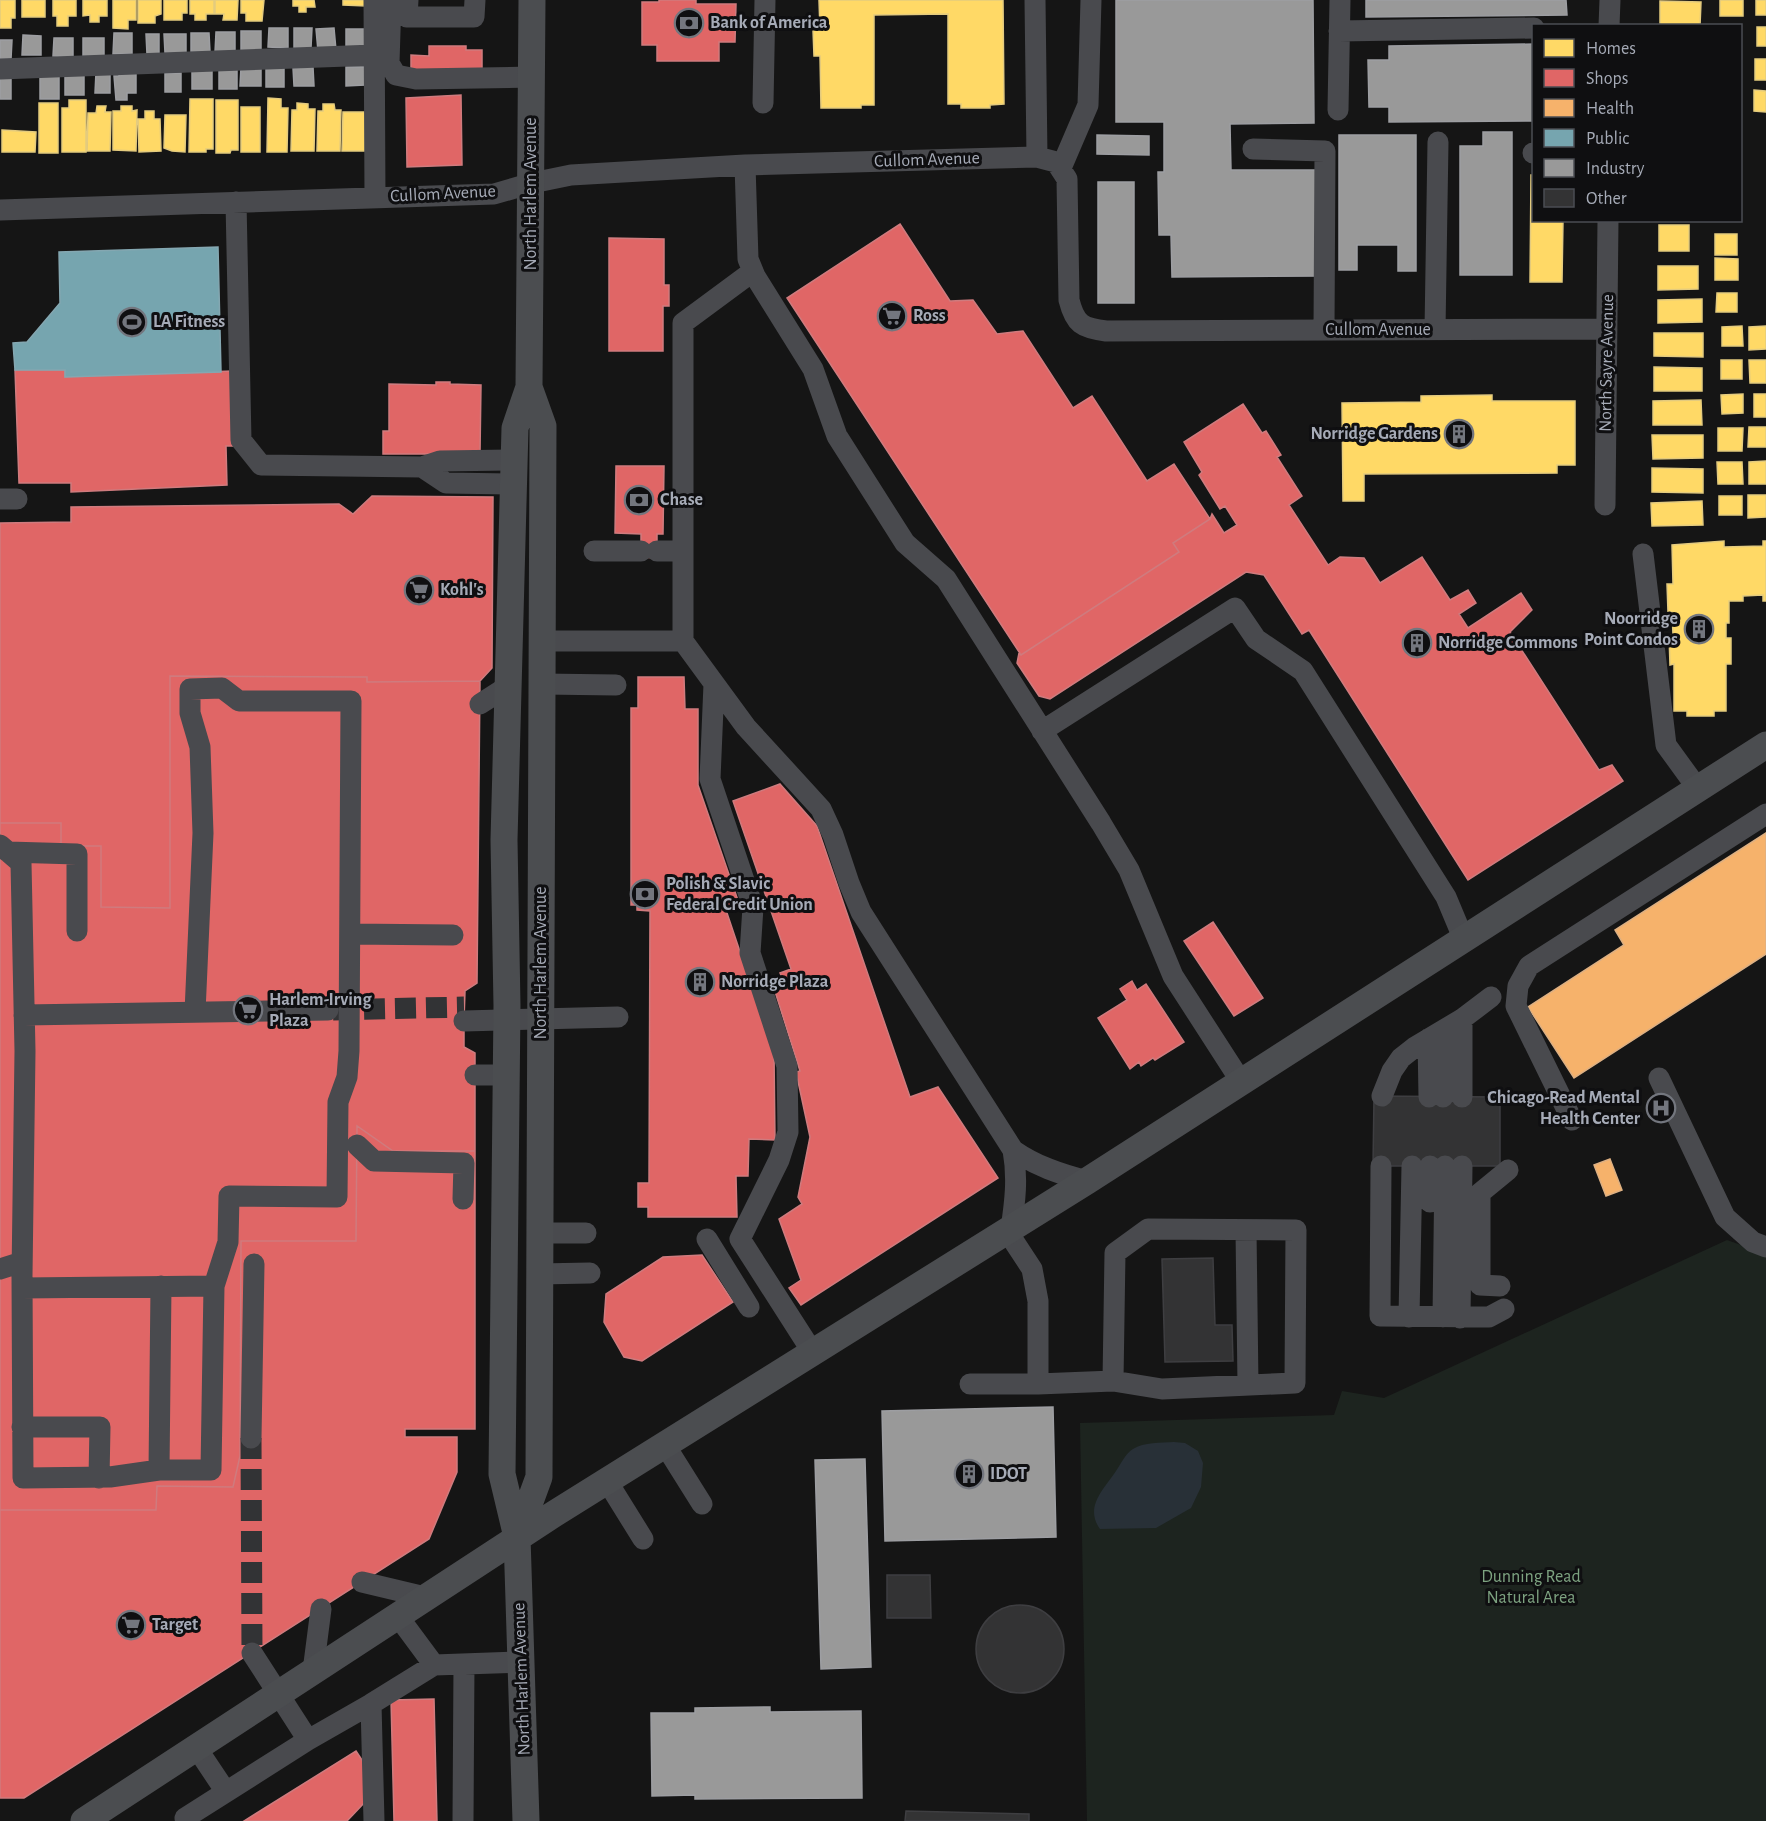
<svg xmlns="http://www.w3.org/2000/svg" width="1766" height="1821" viewBox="0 0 1766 1821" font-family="'Alegreya Sans',sans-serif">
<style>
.green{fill:#1d241f}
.water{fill:#283037}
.homes{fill:#ffd966;stroke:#e4cb7e;stroke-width:1.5}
.shops{fill:#e06666;stroke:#cf7b7e;stroke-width:1.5}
.health{fill:#f6b26b;stroke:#deb082;stroke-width:1.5}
.public{fill:#76a5af;stroke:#84a7b1;stroke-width:1.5}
.industry{fill:#999;stroke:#9d9ea2;stroke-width:1.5}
.building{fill:#333334;stroke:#3e3e41;stroke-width:1.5}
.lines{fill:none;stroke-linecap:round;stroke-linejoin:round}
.minor-tunnel{stroke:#323335;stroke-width:21;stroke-dasharray:21 10;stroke-linecap:butt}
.minor{stroke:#494a4e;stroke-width:21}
.major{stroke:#4b4d50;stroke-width:27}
.labels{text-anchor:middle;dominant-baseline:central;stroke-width:6;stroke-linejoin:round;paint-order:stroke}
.poi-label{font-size:18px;font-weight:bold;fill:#a6abb7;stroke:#0f0f11;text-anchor:start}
.street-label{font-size:18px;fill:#a6abb7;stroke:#0f0f11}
.park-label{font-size:18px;fill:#7da280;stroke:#0f0f11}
</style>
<rect width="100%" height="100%" fill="#151515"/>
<!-- green -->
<path class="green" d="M1727,1240L1766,1254V1821H1087L1080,1423L1334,1415L1342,1391L1384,1398Z"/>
<!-- water -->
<path class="water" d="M1174,1442L1185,1443L1198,1451L1203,1463L1201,1487L1191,1508L1156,1528L1100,1529C1084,1507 1104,1489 1116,1471C1121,1464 1125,1454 1133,1449C1144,1442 1161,1443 1174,1442Z"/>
<!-- homes -->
<path class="homes" d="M0,0H15V18H11V28H0Z
M22,0H45V17H22Z
M53,0H76V16H68V26H57V16H53Z
M83,0H107V16H99V22H90V15L83,16Z
M113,0H136V20H128V29L113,28Z
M138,0H161V14L155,16V23H138Z
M164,0H187V13H182V20H164Z
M190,0H214V14H206V20H195V14H190Z
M215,0H238L237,20H223L224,14H215Z
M241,0H264L262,21H246V13H241Z
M293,0H314L315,7H306V12H299V6H293Z
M343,0H366V6L343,5Z
M819,0H1003L1004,104L990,105V108H961V104H948V14L874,15V105H861V108H821L820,56H814L813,30H820Z
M1720,0H1743V16H1720Z
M1756,0H1766V15H1756Z
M1660,1L1701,2L1700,26L1660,25Z
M1757,27H1766V46H1757Z
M1755,59H1766V80H1755Z
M1754,90L1766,91V112L1754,111Z
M268,98L281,99V108H288L287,152H267Z
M190,99H213V149H206V152H189Z
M69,100H86V152H62V108H69Z
M216,100H238V150H231L230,153H216Z
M39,103H58V153H39Z
M297,103L308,104V109H315L314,151H291L292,110H297Z
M323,104H334L335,110H341L340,151H317L318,111H323Z
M97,106H106L105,112H111L110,151H87L88,113H96Z
M121,106H132V111L137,110L136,151L113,150V111H121Z
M241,107H260V152H241Z
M145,111H154V119H160L161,151L139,152L138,119H145Z
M343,112H365V151H342Z
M165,115H186L185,152L172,151L164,148Z
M2,130L36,132L35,152H2Z
M1531,175H1534V220H1563L1562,282H1530Z
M1659,225H1689V251H1659Z
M1715,234H1737V255H1715Z
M1715,258L1738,259V280H1715Z
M1658,266H1698V289L1658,290Z
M1717,293H1737V312H1716Z
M1702,299V322L1658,323V300Z
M1742,326L1743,346H1722V327Z
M1766,326V349L1749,350V327Z
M1654,333H1703V357L1654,356Z
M1721,360H1742V379H1721Z
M1749,360H1766V383H1750Z
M1654,367L1702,368V391H1654Z
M1743,394V413L1722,414L1721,395Z
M1754,394H1766V417H1754Z
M1492,395V401H1575V465H1557V473L1364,474V501H1343L1342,403L1421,402V396Z
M1701,400L1702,425H1653V401Z
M1749,427H1766V447H1748Z
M1718,428H1743L1742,451H1718Z
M1652,435H1703V458L1653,459Z
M1766,461V484H1749V462Z
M1717,462H1742L1743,484H1718Z
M1652,468L1703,469V493L1652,492Z
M1748,495H1766V517L1748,518Z
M1719,496H1742V515H1719Z
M1702,501L1703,525L1652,526L1651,503Z
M1724,541V547L1763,546V541H1766V601H1763V595L1743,596V601H1729V623H1726V638H1731V664H1726V711H1714V716H1687V711H1674V664L1670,665L1669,635H1673L1672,612H1668L1667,584H1673L1672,545Z"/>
<!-- shops -->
<path class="shops" d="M659,0H696V4H736L735,42H719V61H657V45H642V2H659Z
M429,46H466V50H482V69L411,73V55L429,56Z
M461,95L462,165L407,167L406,98Z
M900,224L950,301L973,300L997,334L1023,331L1073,408L1092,396L1147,481L1174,464L1210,519L1173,543L1179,552L1021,655L787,298Z
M609,238L664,239V285H669V306H663V351H609Z
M15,370H65V377L232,371L233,446H226L227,485L71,492V483H19Z
M436,382H450V384L481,385L480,454H383V431H389V384L436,385Z
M1243,404L1262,433L1266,431L1281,455L1277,457L1302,496L1289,505L1328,565L1340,557L1364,558L1380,583L1422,557L1450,600L1468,590L1476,603L1459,614L1468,628L1521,593L1532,610L1510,632L1599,770L1612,765L1623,781L1468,880L1309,630L1302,634L1264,575L1246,572L1050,699L1039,696L1017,663L1019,653L1021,655L1179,552L1173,543L1210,519L1212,514L1224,533L1237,525L1225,506L1220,509L1199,475L1202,472L1184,442Z
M616,466H664L663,534H657V558L641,557V534L615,533Z
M372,496L493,497L492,668L480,681L367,682V677L170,676V908L101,907V846H61V823H0V523L71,522V507L339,504L353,514Z
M170,676L367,677V682L480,681L477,983L465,991L464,1021V1047L475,1053V1151H393L357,1126L356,1241H241L240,1456L233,1487L157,1486L156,1510H0V823H61V846H101V907L170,908Z
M638,677H684L685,709H698V785L741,909L726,910L774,1053L775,1140L749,1139L748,1176H736L737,1217H648V1207H638V1183H649L650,911L637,910V905H631V708H638Z
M780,784L817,826L910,1097L938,1087L998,1178L801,1305L789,1288L801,1280L779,1219L802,1204L798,1197L810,1137L796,1072L800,1071L773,985L784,982L780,973L791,969L733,801Z
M1213,922L1263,998L1234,1016L1184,941Z
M1132,981L1137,990L1146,984L1184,1042L1155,1060L1153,1058L1141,1066L1139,1062L1130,1069L1098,1018L1127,1000L1120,989Z
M357,1126L393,1151H475V1429H405V1437H457V1472L429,1539L24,1798H0V1510H156L157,1486L233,1487L240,1456L241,1241H356Z
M702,1255L733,1302L642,1361L624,1357L604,1322L606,1294L663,1257Z
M434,1699L437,1821H394L391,1700Z
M356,1751L366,1766V1801L347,1821H244Z"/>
<!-- health -->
<path class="health" d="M1766,833V954L1574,1078L1528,1007L1624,945L1615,930Z
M1610,1159L1622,1190L1606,1196L1594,1165Z"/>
<!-- public -->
<path class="public" d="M218,247L221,372L65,377V370H15L13,343L27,342L60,303L59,252Z"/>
<!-- industry -->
<path class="industry" d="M1116,0H1313L1314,123L1230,124L1231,170H1318L1319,276L1172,277L1171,235H1159L1158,172H1164V122H1116Z
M1366,0H1566L1567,15L1366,17Z
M269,28H288V48L268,47Z
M294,28H312L311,48H294Z
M334,28L336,50L318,51L316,29Z
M346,29H366V48L346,47Z
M241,31H261V53L241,52Z
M216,32H235V52H215Z
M114,33H132V54H113Z
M191,33H209L210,52H191Z
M146,34H159V54H147Z
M164,34H186V53H165Z
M23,35L41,36V55H22Z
M54,38H73V57L53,56Z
M83,38H104V56H83Z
M0,40H12L11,59H0Z
M1534,44V121L1389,122V107H1369L1368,60H1389V46Z
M241,67L261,68V86H240Z
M266,67H284V87H266Z
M313,67L314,86H294L293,68Z
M346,67H365V85L346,86Z
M192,69H212V89H192Z
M219,69H237V89H219Z
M96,72H110V93H95Z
M119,72H136V93H127V100H116L114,76H119Z
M65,73H84V95H65Z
M165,73H181V92H165Z
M40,75H59V99H40Z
M0,77H11V99H0Z
M1483,132H1512V275H1460V146H1483Z
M1097,135L1149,136V155L1097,154Z
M1339,135H1416V271H1398V245H1357V270H1339Z
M1098,182H1134V303H1098Z
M1053,1407L1056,1537L885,1541L882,1411Z
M865,1459L871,1667L821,1669L815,1460Z
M770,1707V1712L861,1711L862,1798L695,1799V1795L652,1796L651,1713H695V1708Z"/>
<!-- building -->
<path class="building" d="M1374,1096L1500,1097V1166H1373Z
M1213,1258L1215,1325H1232L1233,1361L1165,1362L1162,1259Z
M887,1575H930L931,1618H887Z
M976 1649a44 44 0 1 1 88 0a44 44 0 1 1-88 0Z
M906,1811L1029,1814V1821H905Z"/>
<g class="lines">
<!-- minor-tunnel -->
<path class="minor-tunnel" d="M333,1010L464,1007
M251,1438L252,1653"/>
<!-- minor -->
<path class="minor" d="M374,0L375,198
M391,0L389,63L396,75L416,79L532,77
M408,0L407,17H474L475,0
M1035,0L1037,157
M1609,26L1610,0
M1339,31L1534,28
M0,69L374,55
M763,103L765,0
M1338,110L1340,0
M1253,149L1325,151L1324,330
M1533,153H1534
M745,165L748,259L755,276L813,369L837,436L905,543L946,579L1101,823L1129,870L1173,976L1242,1083
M1061,168L1088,105L1091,0
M236,202L241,440L261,465L422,467L440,461L514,460
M0,210L494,194L532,183L571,175L745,165L1037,157L1056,162L1067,179L1069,300C1075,324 1082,328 1106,331L1607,329
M752,272L683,323V641L746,727L821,809L833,835L849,883L861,912L1013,1150C1018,1178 1015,1202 1011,1229
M1435,330L1438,142
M422,467L446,483L514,484
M0,499H17
M1605,505L1608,220
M594,551H641
M657,551H683
M1643,554L1666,745L1698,789
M542,641H683
M543,684L616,685
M714,684L710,779L753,907L750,953L787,1066L788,1132L779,1160L740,1239L813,1353
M480,704L508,686
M1042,731L1235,608L1256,639L1303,671L1446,897L1464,940
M0,845L21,863L25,1051L22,1276L23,1478L110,1477L159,1470L161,1286
M8,852L77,854V931
M350,934L453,935
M24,1015L328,1010
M464,1021L618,1017
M1428,1039L1429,1097
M475,1075H507
M1659,1078L1725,1217L1753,1242L1766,1247
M1382,1096L1392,1071L1401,1058L1415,1047L1462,1019L1491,997
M1443,1097L1444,1030
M1462,1097V1019
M1572,1120L1516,1006L1518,986L1529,966L1766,814
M357,1145L374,1161L464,1163L463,1199
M1013,1150C1036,1166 1060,1174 1087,1181
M1381,1166L1380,1316L1489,1317L1504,1309
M1430,1202V1166
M1246,1230L1248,1385
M1007,1231L1032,1269L1038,1301V1384L1113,1381L1115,1253L1148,1229L1296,1230L1295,1383L1162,1389L1113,1381
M539,1233H586
M707,1239L749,1307
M0,1269L22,1262
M539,1274L590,1273
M1500,1286L1480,1285V1193L1508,1170
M22,1288L214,1286
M1409,1317L1412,1166
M1443,1317L1445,1166
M1460,1318L1462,1166
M970,1384H1038
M22,1427H100L99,1478
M251,1438L254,1264
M665,1445L702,1504
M159,1470H211L214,1286L228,1242L229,1196L337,1197L338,1102L347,1077L349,1051L351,701H239L222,688L190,689V713L200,747L203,833L195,1012
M607,1481L643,1539
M362,1582L425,1597
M397,1615L434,1665L521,1662
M252,1653L308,1740
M313,1671L321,1609
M196,1747L226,1792
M187,1821L185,1818L308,1740L371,1704
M374,1821L371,1704L434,1665
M463,1821L464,1664"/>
<!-- major -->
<path class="major" d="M517,1537L539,1477L543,426L529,387
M84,1821L554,1514L1087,1181L1766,745
M526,1821L517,1537L502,1474L507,1006L504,840L515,428L529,387L532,0"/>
</g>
<!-- icons -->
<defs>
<g id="bank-ring" transform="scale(1.5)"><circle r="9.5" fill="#0f0f11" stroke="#73767e" stroke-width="1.5"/><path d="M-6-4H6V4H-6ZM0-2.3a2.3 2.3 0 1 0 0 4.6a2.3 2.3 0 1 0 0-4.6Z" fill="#73767e"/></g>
<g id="supermarket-ring" transform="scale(1.5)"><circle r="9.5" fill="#0f0f11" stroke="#73767e" stroke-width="1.5"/><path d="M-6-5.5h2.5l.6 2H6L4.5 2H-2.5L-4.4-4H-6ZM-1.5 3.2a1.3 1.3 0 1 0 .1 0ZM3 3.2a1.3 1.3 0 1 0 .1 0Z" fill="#73767e"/></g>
<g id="stadium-ring" transform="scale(1.5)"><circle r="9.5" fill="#0f0f11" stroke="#73767e" stroke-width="1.5"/><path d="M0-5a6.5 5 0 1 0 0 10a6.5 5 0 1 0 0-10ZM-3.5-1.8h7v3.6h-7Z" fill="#73767e"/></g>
<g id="building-ring" transform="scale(1.5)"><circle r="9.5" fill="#0f0f11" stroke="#73767e" stroke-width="1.5"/><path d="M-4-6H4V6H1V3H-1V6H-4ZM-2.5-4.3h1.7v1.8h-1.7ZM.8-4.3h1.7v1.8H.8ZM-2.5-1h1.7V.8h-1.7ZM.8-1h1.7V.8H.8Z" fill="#73767e"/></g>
<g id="hospital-ring" transform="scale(1.5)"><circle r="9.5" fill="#0f0f11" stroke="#73767e" stroke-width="1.5"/><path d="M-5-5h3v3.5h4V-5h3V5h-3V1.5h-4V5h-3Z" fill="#73767e"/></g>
</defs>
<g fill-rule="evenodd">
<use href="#bank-ring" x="689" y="23"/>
<use href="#supermarket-ring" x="892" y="316"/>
<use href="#stadium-ring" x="132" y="322"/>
<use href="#building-ring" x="1459" y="434"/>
<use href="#bank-ring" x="639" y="500"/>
<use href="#supermarket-ring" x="419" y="590"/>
<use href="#building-ring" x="1699" y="629"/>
<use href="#building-ring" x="1417" y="643"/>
<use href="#bank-ring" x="645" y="894"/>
<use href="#building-ring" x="700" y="982"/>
<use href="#supermarket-ring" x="248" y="1010"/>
<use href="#hospital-ring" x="1661" y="1108"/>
<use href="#building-ring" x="969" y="1474"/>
<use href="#supermarket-ring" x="131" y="1625"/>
</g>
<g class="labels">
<!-- poi labels -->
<g class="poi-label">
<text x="710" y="23">Bank of America</text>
<text x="913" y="316">Ross</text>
<text x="153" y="322">LA Fitness</text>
<text x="1438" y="434" text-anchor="end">Norridge Gardens</text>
<text x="660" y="500">Chase</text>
<text x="440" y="590">Kohl's</text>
<text x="1678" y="619" text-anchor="end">Noorridge<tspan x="1678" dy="21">Point Condos</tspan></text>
<text x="1438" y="643">Norridge Commons</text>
<text x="666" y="884">Polish &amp; Slavic<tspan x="666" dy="21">Federal Credit Union</tspan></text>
<text x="721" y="982">Norridge Plaza</text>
<text x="269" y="1000">Harlem-Irving<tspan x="269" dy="21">Plaza</tspan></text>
<text x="1640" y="1098" text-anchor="end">Chicago-Read Mental<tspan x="1640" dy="21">Health Center</tspan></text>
<text x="990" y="1474">IDOT</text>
<text x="152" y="1625">Target</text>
</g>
<!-- street labels -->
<g class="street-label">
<text transform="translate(927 160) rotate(-2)">Cullom Avenue</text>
<text transform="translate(443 194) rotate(-3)">Cullom Avenue</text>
<text transform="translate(531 194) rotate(-90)">North Harlem Avenue</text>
<text x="1378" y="330">Cullom Avenue</text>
<text transform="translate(1607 363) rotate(-89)">North Sayre Avenue</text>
<text transform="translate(541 963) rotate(-90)">North Harlem Avenue</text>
<text transform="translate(522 1679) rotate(-92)">North Harlem Avenue</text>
</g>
<!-- park labels -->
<g class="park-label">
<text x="1531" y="1577">Dunning Read<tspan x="1531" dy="21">Natural Area</tspan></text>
</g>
</g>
<!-- legend -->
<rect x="1532" y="24" width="210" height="198" fill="#0f0f11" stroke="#4b4d53" stroke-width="1.5"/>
<rect x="1544" y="39" width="30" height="18" fill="#ffd966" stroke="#4b4d53" stroke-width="1.5"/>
<text x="1586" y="54" font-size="18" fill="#a6abb7">Homes</text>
<rect x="1544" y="69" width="30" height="18" fill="#e06666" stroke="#4b4d53" stroke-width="1.5"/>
<text x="1586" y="84" font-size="18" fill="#a6abb7">Shops</text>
<rect x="1544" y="99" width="30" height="18" fill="#f6b26b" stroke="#4b4d53" stroke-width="1.5"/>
<text x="1586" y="114" font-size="18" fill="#a6abb7">Health</text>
<rect x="1544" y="129" width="30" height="18" fill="#76a5af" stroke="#4b4d53" stroke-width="1.5"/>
<text x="1586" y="144" font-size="18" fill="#a6abb7">Public</text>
<rect x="1544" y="159" width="30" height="18" fill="#999999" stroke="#4b4d53" stroke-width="1.5"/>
<text x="1586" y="174" font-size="18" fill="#a6abb7">Industry</text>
<rect x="1544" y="189" width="30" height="18" fill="#333334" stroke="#4b4d53" stroke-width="1.5"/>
<text x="1586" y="204" font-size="18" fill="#a6abb7">Other</text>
</svg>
